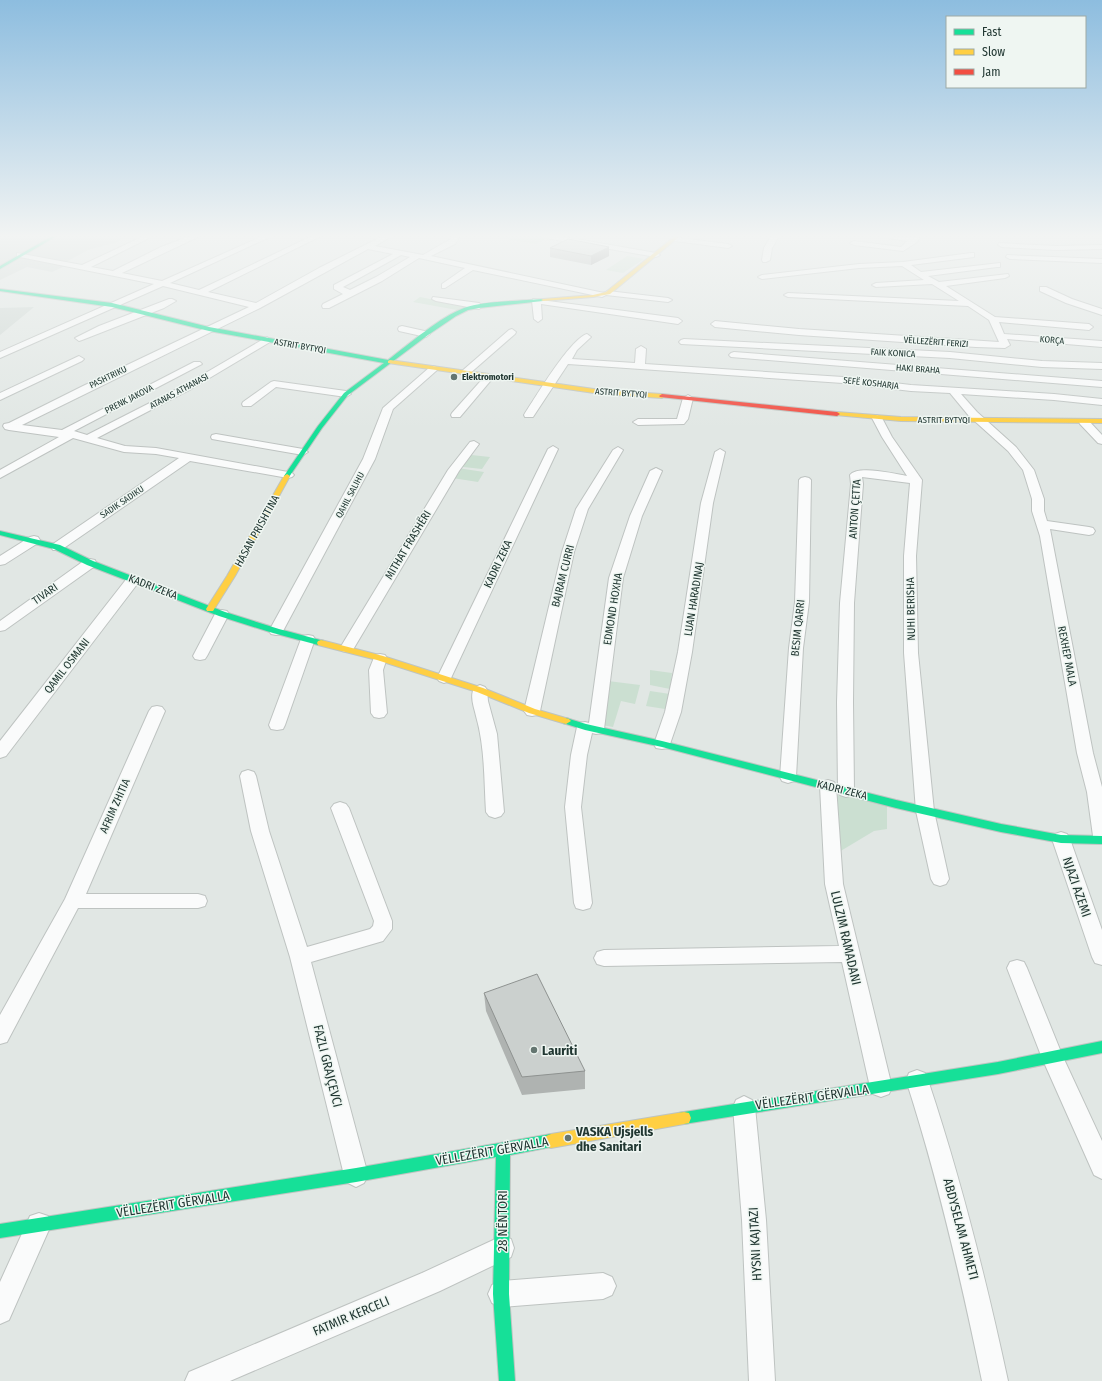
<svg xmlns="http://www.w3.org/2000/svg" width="1102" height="1381" viewBox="0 0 1102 1381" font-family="'Fira Sans Condensed',sans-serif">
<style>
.built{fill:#cfd8d4}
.green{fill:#cbdfd1}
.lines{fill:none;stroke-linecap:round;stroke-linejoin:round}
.street-casing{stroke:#bec3c1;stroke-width:2}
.fast-casing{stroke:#bec4c1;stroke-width:2}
.slow-casing{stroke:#bec4c1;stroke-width:2}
.jam-casing{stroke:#bec4c1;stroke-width:2}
.street{fill:#fafbfb;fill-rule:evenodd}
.fast{fill:#16e098;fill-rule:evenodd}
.slow{fill:#ffcf43;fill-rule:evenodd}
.jam{fill:#f24e42;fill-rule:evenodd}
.wall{fill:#afb3b1}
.shaded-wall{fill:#8e9290}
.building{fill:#cbd0ce;stroke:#8e9290}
.poi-dot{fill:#647570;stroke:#eff6f2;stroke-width:1.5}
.labels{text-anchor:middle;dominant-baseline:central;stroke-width:3;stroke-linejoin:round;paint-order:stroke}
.far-street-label{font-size:9px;fill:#213732;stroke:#eff6f2}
.far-poi-label{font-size:9px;font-weight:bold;fill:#213732;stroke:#eff6f2;text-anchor:start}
.street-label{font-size:11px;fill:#213732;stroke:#eff6f2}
.near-street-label{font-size:13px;fill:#213732;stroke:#eff6f2}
.near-poi-label{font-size:13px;font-weight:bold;fill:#213732;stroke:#eff6f2;text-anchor:start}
</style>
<rect width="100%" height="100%" fill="#e1e7e4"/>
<!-- built -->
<path class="built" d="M0,236H124L118,242L88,250L66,262L67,265L52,272L27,267L0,280Z
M34,307L0,335V308Z"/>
<!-- green -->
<path class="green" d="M505,236H535L547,238L536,244L501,238Z
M627,256L644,259L623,273L606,270Z
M420,297L466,306L457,310L413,302Z
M462,454L490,457L482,469L454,466Z
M451,467L484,472L478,482L446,477Z
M650,670L672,673L670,689L650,685Z
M608,681L640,685L635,704L621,701L613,727L596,724Z
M650,691L670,694L665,709L646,706Z
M832,794L887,804V829L874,831L834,855Z"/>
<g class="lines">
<!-- street casing -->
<g class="street-casing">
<path id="street" d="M144,236H153L91,267L113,271L161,247L190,236H200L122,273L162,281L263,236H272L170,283L199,290L312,236H321L208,292L256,303L319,268L383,236H392L375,246L423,255L449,240L453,236H460L455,244L431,256L604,293L608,291L668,298L672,300L668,302L606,295L602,297L473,270L445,288H442V284L465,268L419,258L382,281L329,308H323L322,306L323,304L343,294L334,289V285L393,254L368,249L260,308L22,425L62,430L194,362H200L202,364L74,431L87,435L185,385L267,337L271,340L270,342L191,389L97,438L125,446L156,448L288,472L292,473L294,475L292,477L288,478L190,461L61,550H53L51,547L53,544L179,458L156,454L124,452L73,438L0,478V470L59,437L9,430L5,429L3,426L4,424L9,423L83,386L249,307L163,286L0,358V352L154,284L20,257H17V253L82,265ZM401,255L410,257L376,277L350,290L343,287Z
M543,236H559L656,253L660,255L656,257L546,238Z
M771,236H779L772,248L770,260L766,262H763L762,260L764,248Z
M885,236L911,237L920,236L917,242L903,251L854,245L850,243L854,241L901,247L907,241L888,238Z
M672,237L728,244L732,246L728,248L675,241L671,239Z
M999,243L1056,246L1102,245V249L1056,250L1002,247L998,245Z
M971,253H974V257L911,265L921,272L1000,263V267H997L928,276L939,282L1008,274L1009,276L1005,278L946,286L995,317L1089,324L1093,327L1089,330L999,322L1004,334L1102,341V347L1007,339L1010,345L1005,348L976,347L799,335L715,327L711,324L715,321L799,329L999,342L989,320L968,306L788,297L784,295L788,293L959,301L932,284L876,287L872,285L876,283L924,280L902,266L859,268L762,279L758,277L762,275L859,264L903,262Z
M1007,255L1102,259V263L1010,259L1006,257Z
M1040,287H1046L1072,299L1102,309V315L1066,303L1040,291Z
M433,297L479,303L483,306L479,309L436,301L432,299Z
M169,299H172L176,301L164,308L82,340L79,341L75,338L99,326Z
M533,299L678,318L682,321L678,324L541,304L542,319L538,322L534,319L532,301Z
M402,326L429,332L430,334L426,337L399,331L398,329L399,327Z
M512,329L516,332L515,334L468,375H462L460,373L462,371L509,330Z
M587,334L591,337L577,350L572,359L635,363L636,349L641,346L646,349L645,364L843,377L911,385L1054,394L1102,399V405L1054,400L961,394L977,412L1016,447L1034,470L1044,499V511L1047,521L1089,527L1093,528L1095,531L1093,534L1089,535L1050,529L1093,753L1102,787V843L1096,841L1093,836L1087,792L1077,753L1040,536L1032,511V499L1023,470L1008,451L969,416L950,393L911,391L843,383L568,364L533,417H525L524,415C535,398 570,339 587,334Z
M684,339L950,352L1042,361L1102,363V369L1042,367L950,358L681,344L679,342L681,340Z
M734,352L1102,381V387L731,357L729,355L731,353Z
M79,356L84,359L82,361L0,400V393Z
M433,366L436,367L438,369L436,371L393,409L375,459L283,631L281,634L276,635L271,634L269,631L363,459L383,408L430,367Z
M489,374L494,377L492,379L460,417H452L451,415L452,413L486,375Z
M274,381L346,391L351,394L346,397L276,387L251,406H243L242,404L243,402L271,382Z
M688,395L693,398L688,419L684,424L638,425L633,422L638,419H677L683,398Z
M877,415L882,418L892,437L922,480L916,556L918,653L934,811L949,879L946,884L940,886L934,884L931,879L916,811L904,653V556L910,483L862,477L863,484L854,603L853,702L854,791L852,795L846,797L840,795L838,791L837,702L840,603L851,484L850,475C858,465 895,474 907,476L882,437L872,418Z
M1084,419L1088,420L1102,435V444L1098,443L1080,424L1079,422Z
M216,434L303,449L308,452L303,455L212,439L211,437L212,435Z
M474,441L479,444L459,471L354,648L352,651L347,652L342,651L340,648L448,470L470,442Z
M553,446L558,449L451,678L449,681L444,683L439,681L437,678L548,449Z
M618,447L623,450L588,509L574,552L540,711L537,715L532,716L527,715L524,711L562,552L576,509L613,450Z
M720,449L725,452L713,503L692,652L681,712L670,744L668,748L662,749L656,748L654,744L665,712L678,652L701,503L715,452Z
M656,468L662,471L642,516L623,578L604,729L602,733L596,734L592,733L587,755L581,807L592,903L590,908L583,910L576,908L574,903L565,807L571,755L577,727L579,723L585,722L589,723L609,578L630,516L650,471Z
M805,477L809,478L811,480L809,602L803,648L796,777L794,781L788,783L782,781L780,777L789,648L795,602L799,480L801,478Z
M34,536L38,537L40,540L38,543L5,564L0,565V556L30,537Z
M90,559L95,560L96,563L95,566L5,630L0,631V621L85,560Z
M133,576L138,577L140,580L138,583L6,756L0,758V741L128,577Z
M222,610L227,611L229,614L207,656L205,659L200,660L195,659L193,656L215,614L217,611Z
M308,635L313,636L315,639L285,725L283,729L277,730L271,729L269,725L301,639L303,636Z
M380,654L385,655L387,658L383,670L387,713L384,717L379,718L374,717L371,713L369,670L375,655Z
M480,685L485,687L487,690L488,701L497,734L504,812L501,816L495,818L489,816L486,812C484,780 485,747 476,716C474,707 469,695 475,687Z
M157,706L162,707L165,711L86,894H198L205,896L207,901L205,906L198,908H78L7,1042L0,1044V1015L65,899L149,711L152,707Z
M248,770L254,772L256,776L269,831L307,947L370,929L373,926L374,921L331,808L334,804L340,802L346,804L349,808L392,921V929L383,941L311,962L368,1175L364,1183L356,1187L348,1183L344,1175L290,957L251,831L240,776L242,772Z
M828,780L834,782L836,786L843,884L892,1087L889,1094L881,1097L873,1094L870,1087L842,962L604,966L597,964L594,958L597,952L604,950L839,946L825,884L820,786L822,782Z
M1061,832L1067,834L1070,839L1102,930V965L1095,963L1092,957L1052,839L1055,834Z
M1017,960L1024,962L1027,968L1063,1057L1102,1141V1179L1094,1175L1042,1058L1007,968L1010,962Z
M917,1070L925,1073L928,1080C961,1179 986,1279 1008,1381H982C961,1279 938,1179 906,1080L909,1073Z
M744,1096L752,1100L755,1107L766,1220L775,1381H749L742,1220L733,1107L736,1100Z
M39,1213L48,1216L51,1225L9,1320L0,1324V1282L30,1216Z
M502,1236L511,1239L514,1248L511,1257L440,1291L230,1381H185L189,1372L422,1273Z
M603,1273L612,1277L616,1286L612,1295L603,1299L501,1307L492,1303L488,1294L492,1285L501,1281Z"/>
</g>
<!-- fast casing -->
<g class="fast-casing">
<path id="fast" d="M52,236H57L0,269V266Z
M0,289L112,303L209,327L388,360C409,344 440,317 464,308C483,301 521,301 543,299L545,300L543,301L479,308L468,310L456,316L428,335L348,395L322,428L289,477L287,478L284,476L318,426L344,393L384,363L209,331L112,307L0,291Z
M0,531L60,545L93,561L225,612L279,629L324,641L325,643L324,645H318L273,633L219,616L87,565L54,549L0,535Z
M566,718L586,724L662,741L896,800L1001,824L1061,835L1102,836V844L1061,843L1001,832L896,808L662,747L585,730L563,723L561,721L563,719Z
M1102,1041V1053L998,1074L684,1124L679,1123L677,1118L679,1113L684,1112L998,1062Z
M551,1134L556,1136L558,1141L556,1146L510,1155L509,1294L515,1381H499L493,1294L496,1157L356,1182L0,1238V1224L356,1168Z"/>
</g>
<!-- slow casing -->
<g class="slow-casing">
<path id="slow" d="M675,236H680L610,294L593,297L543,301L541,300L543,299L593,295L606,292Z
M390,360L601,390L662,394L665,396L662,398L601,394L388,363V361Z
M837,412L901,417L1102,419V423L901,421L835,415V413Z
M287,474L290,476L235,576L213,611H207L206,609L227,576L284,476Z
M321,640L383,656L483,688L535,709L569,719L571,721L566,724L529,713L477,692L377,660L318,645L317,643L318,641Z
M684,1112L689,1113L691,1118L689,1123L684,1124L551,1148L546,1146L544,1141L546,1136L551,1134Z"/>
</g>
<!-- jam casing -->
<g class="jam-casing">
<path id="jam" d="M662,394L837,412L840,414L837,416L660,397L659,396Z"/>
</g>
<!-- street -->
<use href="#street" class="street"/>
<!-- fast -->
<use href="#fast" class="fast"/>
<!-- slow -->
<use href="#slow" class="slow"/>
<!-- jam -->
<use href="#jam" class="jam"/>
</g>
<!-- wall -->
<path class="wall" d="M609,247V256L591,265L550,257V248Z
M484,993L585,1071V1089L522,1095L486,1011Z"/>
<!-- shaded-wall -->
<path class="shaded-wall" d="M609,247V256L591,265V256Z"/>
<!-- building -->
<path class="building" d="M568,239L609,247L591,256L550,248Z
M537,974L585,1071L522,1077L484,993Z"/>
<!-- sky -->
<linearGradient id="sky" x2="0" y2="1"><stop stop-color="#8dbddf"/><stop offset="0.55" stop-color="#f2f4f3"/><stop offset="1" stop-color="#f2f4f3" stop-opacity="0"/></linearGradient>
<rect width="1102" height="429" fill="url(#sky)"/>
<!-- markers -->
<g class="poi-dot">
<circle cx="454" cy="377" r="4"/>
<circle cx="534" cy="1050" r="4"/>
<circle cx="568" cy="1138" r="4"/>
</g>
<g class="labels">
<!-- far-street labels -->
<g class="far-street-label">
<text transform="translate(1052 340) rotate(5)">KORÇA</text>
<text transform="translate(936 342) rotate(4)">VËLLEZËRIT FERIZI</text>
<text transform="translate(300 346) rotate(10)">ASTRIT BYTYQI</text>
<text transform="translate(893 353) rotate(3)">FAIK KONICA</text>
<text transform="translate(918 369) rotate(4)">HAKI BRAHA</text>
<text transform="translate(108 377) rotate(-26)">PASHTRIKU</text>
<text transform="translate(871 383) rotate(6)">SEFË KOSHARJA</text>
<text transform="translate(179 391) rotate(-28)">ATANAS ATHANASI</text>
<text transform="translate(621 393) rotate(4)">ASTRIT BYTYQI</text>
<text transform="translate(129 399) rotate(-27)">PRENK JAKOVA</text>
<text x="944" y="420">ASTRIT BYTYQI</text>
<text transform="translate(350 495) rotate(-62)">QAHIL SALIHU</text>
<text transform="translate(122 502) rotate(-34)">SADIK SADIKU</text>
</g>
<!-- far-poi labels -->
<g class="far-poi-label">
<text x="462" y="377">Elektromotori</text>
</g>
<!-- street labels -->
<g class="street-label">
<text transform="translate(855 509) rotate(-86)">ANTON ÇETTA</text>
<text transform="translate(257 531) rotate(-61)">HASAN PRISHTINA</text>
<text transform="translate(408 545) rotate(-59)">MITHAT FRASHËRI</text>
<text transform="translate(498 564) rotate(-65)">KADRI ZEKA</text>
<text transform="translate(563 576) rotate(-76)">BAJRAM CURRI</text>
<text transform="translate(153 587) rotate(21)">KADRI ZEKA</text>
<text transform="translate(45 594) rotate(-35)">TIVARI</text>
<text transform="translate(694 599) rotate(-81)">LUAN HARADINAJ</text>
<text transform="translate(613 609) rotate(-81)">EDMOND HOXHA</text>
<text transform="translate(911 609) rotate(-91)">NUHI BERISHA</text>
<text transform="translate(798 628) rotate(-84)">BESIM QARRI</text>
<text transform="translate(1067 656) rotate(79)">REXHEP MALA</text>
<text transform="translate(67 666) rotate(-52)">QAMIL OSMANI</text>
<text transform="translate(842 790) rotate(14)">KADRI ZEKA</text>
<text transform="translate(115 806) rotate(-66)">AFRIM ZHITIA</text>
</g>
<!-- near-street labels -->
<g class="near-street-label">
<text transform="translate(1077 887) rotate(71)">NJAZI AZEMI</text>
<text transform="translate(846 938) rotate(77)">LULZIM RAMADANI</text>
<text transform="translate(328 1066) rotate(76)">FAZLI GRAJÇEVCI</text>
<text transform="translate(812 1097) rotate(-8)">VËLLEZËRIT GËRVALLA</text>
<text transform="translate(492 1151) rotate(-10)">VËLLEZËRIT GËRVALLA</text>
<text transform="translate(173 1204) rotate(-9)">VËLLEZËRIT GËRVALLA</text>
<text transform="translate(502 1221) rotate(-90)">28 NËNTORI</text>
<text transform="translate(961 1229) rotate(75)">ABDYSELAM AHMETI</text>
<text transform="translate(755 1244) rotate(-93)">HYSNI KAJTAZI</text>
<text transform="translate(351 1316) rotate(-23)">FATMIR KERCELI</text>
</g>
<!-- near-poi labels -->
<g class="near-poi-label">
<text x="542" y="1050">Lauriti</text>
<text x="576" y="1131">VASKA Ujsjells<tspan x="576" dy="15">dhe Sanitari</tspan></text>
</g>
</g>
<!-- legend -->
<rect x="946" y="16" width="140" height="72" fill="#eff6f2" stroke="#9daaa5"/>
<rect x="954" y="29" width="20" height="6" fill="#16e098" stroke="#9daaa5"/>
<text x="982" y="36" font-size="12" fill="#213732">Fast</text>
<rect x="954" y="49" width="20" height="6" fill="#ffcf43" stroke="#9daaa5"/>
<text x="982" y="56" font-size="12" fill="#213732">Slow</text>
<rect x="954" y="69" width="20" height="6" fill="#f24e42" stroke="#9daaa5"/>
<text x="982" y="76" font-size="12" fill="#213732">Jam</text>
</svg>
